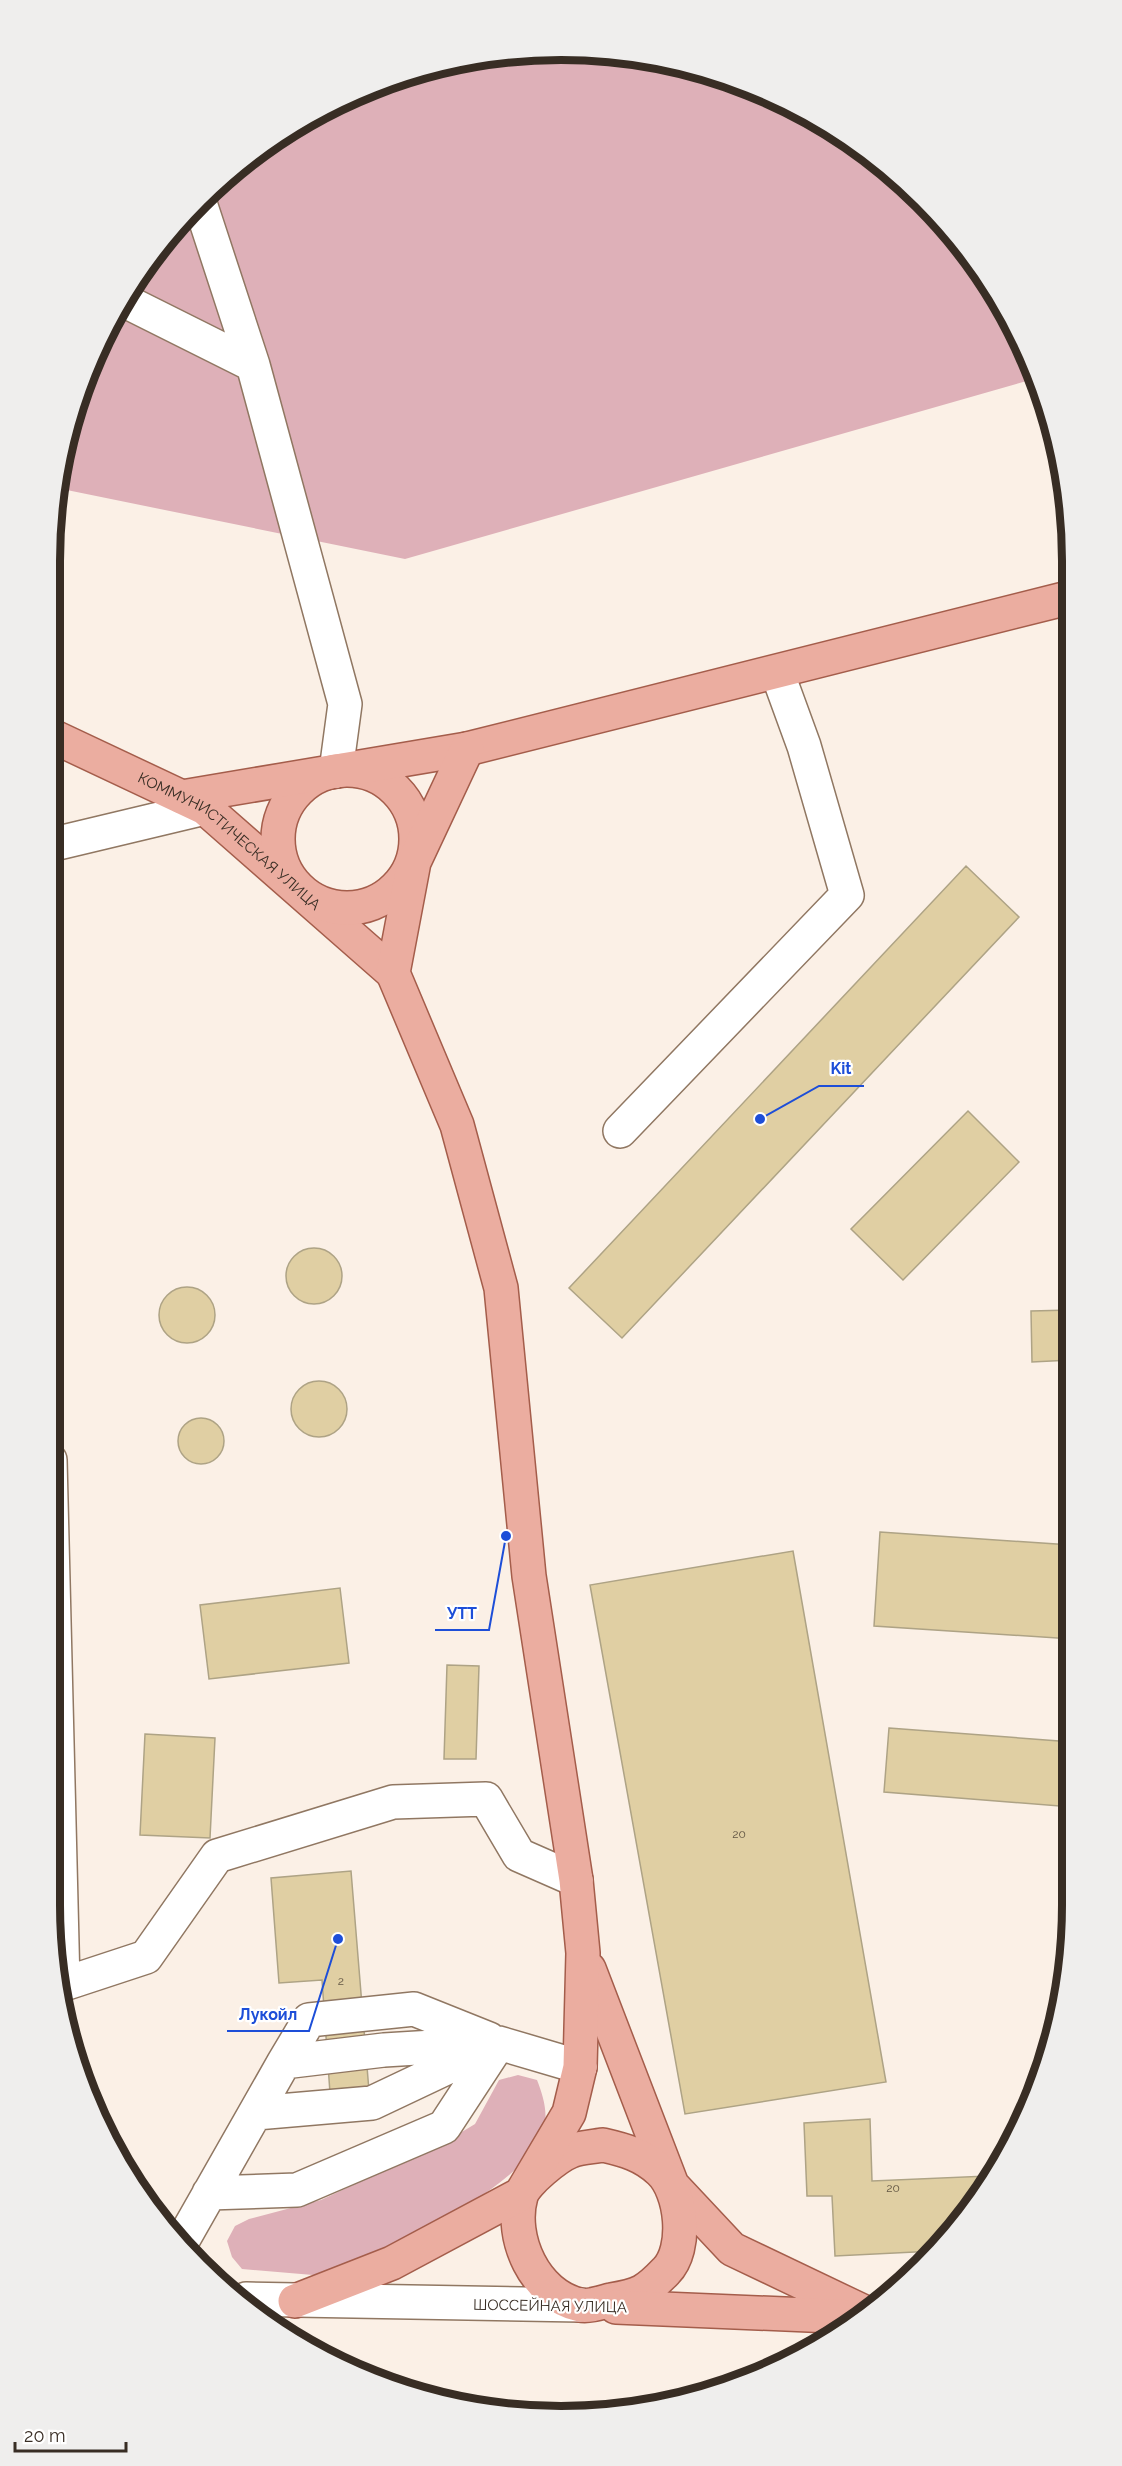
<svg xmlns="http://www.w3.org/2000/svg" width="1122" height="2466" viewBox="0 0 1122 2466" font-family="Raleway,sans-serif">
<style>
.green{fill:#deb0b8}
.building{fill:#e0cfa3;stroke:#aea385;stroke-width:1.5}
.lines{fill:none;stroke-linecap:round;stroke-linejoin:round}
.minor-casing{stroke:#907762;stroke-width:36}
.major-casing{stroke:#a45d4b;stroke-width:36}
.minor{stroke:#fff;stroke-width:33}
.major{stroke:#ebada0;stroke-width:33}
.labels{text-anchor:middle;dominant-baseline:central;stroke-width:4.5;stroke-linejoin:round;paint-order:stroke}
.number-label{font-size:12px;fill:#625644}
.street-label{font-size:15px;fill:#382d24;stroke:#fff}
.rim{fill:none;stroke:#382d24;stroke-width:8}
.leader{fill:none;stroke:#1d4ed8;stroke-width:2}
.callout-dot{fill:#1d4ed8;stroke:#fff;stroke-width:2}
.callout-label{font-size:16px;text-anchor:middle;font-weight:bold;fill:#1d4ed8;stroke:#fff;stroke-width:4.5;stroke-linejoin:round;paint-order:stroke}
</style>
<rect width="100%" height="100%" fill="#fbf0e6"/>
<!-- green -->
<path class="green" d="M561,50L660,59L756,88L872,155L967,249L1033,365L1037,378L405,559L57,488L59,462L88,366L136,277L199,200L277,136L365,89L461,59Z
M518,2075L537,2080C544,2098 550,2118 541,2137C513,2194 395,2243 339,2271L313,2275L242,2269L232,2257L227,2241L235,2226L249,2219L321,2200L447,2141L475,2124L499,2080Z"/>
<!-- building -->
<path class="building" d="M966,866L1019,917L622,1338L569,1288Z
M968,1111L1019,1162L903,1280L851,1229Z
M286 1276a28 28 0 1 1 56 0a28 28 0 1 1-56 0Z
M159 1315a28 28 0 1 1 56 0a28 28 0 1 1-56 0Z
M1071,1310V1360L1032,1362L1031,1311Z
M291 1409a28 28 0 1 1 56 0a28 28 0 1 1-56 0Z
M178 1441a23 23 0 1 1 46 0a23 23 0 1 1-46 0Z
M880,1532L1071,1545L1072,1639L874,1626Z
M793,1551L886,2082L685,2114L590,1585Z
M340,1588L349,1663L209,1679L200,1605Z
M447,1665L479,1666L476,1759H444Z
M889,1728L1072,1742V1807L884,1792Z
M145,1734L215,1738L210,1838L140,1835Z
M351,1871L369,2091L330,2093L322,1980L279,1983L271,1878Z
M870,2119L872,2181L987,2176L945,2243L935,2251L835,2256L832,2196H807L804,2123Z"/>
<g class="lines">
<!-- minor casing -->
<g class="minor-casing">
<path id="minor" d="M199,200L253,365L345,704L336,771
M123,300L253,365
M50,845L205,808
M620,1131L847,895L804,746L777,672
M50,1460L63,1984
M64,1984L146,1957L217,1856L393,1802L486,1799L519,1855L576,1880
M284,2062L309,2020L414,2009L489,2039
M256,2113L372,2103L484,2050
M209,2193L297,2190L444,2127L499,2043
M180,2245L284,2062L384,2050L499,2043L580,2067
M246,2299L581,2305"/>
</g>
<!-- major casing -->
<g class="major-casing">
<g id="major">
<path id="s1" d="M50,735L205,808L393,973"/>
<circle cx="347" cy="839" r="69"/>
<path d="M182,797L467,749L1068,598"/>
<path d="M589,1969L672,2185L732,2249L862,2311"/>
<path d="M603,2145C625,2150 643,2155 660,2171C682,2191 688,2249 666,2271C646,2292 640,2295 611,2300C603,2302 589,2307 580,2305C535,2295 509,2238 521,2196C525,2182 558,2156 571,2151C580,2147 593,2147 603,2145Z"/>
<path d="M295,2301L392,2263L521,2194L569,2113L580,2067L583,1953L576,1880L529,1576L501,1288L457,1125L393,973L414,862L467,749"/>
<path d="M616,2307L855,2317"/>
</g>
</g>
<!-- minor -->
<use href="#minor" class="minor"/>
<!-- major -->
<use href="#major" class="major"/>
</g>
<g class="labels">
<!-- number labels -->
<g class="number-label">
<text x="739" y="1834">20</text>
<text x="341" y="1981">2</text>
<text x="893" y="2188">20</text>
</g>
<!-- street labels -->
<g class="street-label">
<text stroke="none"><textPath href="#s1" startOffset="210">КОММУНИСТИЧЕСКАЯ УЛИЦА</textPath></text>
<text transform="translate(550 2306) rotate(1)">ШОССЕЙНАЯ УЛИЦА</text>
</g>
</g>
<!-- crop -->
<path d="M0 0H1122V2466H0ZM561 60H561A501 501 0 0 1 1062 561V1905A501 501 0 0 1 561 2406H561A501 501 0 0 1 60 1905V561A501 501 0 0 1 561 60Z" fill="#efeeed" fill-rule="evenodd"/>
<path class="rim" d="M561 60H561A501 501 0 0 1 1062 561V1905A501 501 0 0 1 561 2406H561A501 501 0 0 1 60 1905V561A501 501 0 0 1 561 60Z"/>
<!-- callouts -->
<path class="leader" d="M760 1119L819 1086H864M506 1536L489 1630H435M338 1939L309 2031H227"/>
<g class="callout-dot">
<circle cx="760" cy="1119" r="6"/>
<circle cx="506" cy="1536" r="6"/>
<circle cx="338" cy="1939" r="6"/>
</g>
<g class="callout-label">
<text x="841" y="1074">Kit</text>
<text x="462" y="1619">УТТ</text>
<text x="268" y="2020">Лукойл</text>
</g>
<!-- scale -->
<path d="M15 2442v9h111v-9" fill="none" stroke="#382d24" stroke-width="3"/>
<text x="24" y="2442" font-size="18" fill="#382d24" stroke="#ffffff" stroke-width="4.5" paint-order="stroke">20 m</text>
</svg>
